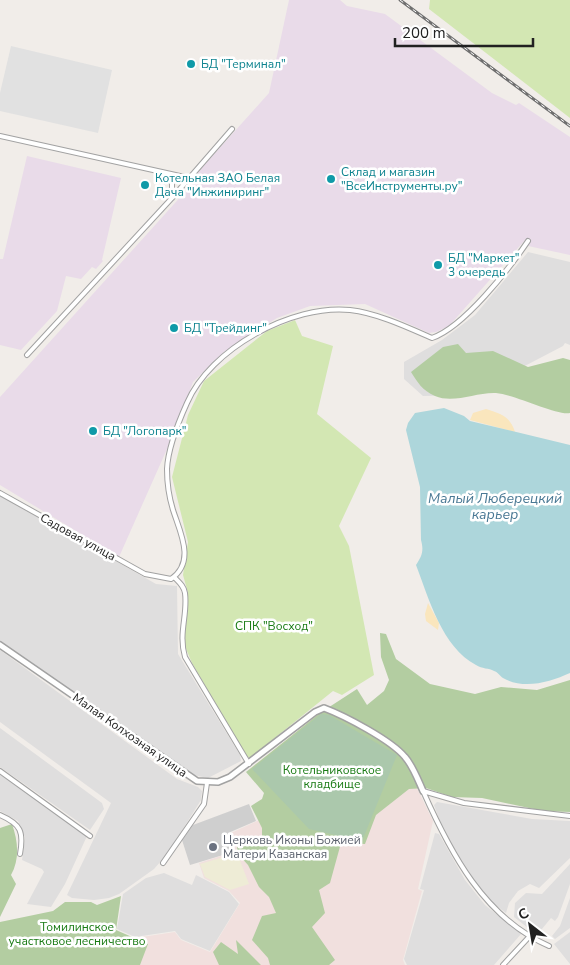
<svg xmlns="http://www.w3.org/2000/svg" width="570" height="965" viewBox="0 0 570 965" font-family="'Nunito Sans',sans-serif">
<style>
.residential{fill:#dfdede}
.industrial{fill:#e9dbe9}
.religious{fill:#cfcfcf}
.military{fill:#f1e0de}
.farmland{fill:#eeecd6}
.grass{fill:#d3e7b3}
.forest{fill:#b3cda1}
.sand{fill:#fae6bd}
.cemetery{fill:#abc8ac}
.parking{fill:#e1e1e1}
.water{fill:#add6db}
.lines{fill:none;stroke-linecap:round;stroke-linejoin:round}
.minor-casing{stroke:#a2a2a2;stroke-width:6}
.tertiary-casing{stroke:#a2a2a2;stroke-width:8}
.minor{stroke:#fff;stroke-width:4}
.tertiary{stroke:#fff;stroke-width:5}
.rail-casing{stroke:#6f6f6f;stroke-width:3}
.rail{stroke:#fff;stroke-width:1;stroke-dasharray:4;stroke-linecap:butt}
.culture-dot{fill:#0f9aa8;stroke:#fff;stroke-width:2}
.worship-dot{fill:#6b7280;stroke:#fff;stroke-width:2}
.labels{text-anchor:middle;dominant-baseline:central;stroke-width:5;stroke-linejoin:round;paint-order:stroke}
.culture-label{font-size:12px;fill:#0d838f;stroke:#fff;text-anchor:start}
.street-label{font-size:12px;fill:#212121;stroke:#fff}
.park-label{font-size:12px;fill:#197b14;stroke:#fff}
.worship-label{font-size:12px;fill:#5b616d;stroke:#fff;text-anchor:start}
.water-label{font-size:14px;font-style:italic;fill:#497894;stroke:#fff}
</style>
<rect width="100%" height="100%" fill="#f1ede9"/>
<!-- residential -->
<path class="residential" d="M528,252L570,262V345L565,343L563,346L469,395L423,396L404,379V362L442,340L475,315Z
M0,495L156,584L177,586L178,654L240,755L241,761L208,778L188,774L0,642Z
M0,650L177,779L198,787L202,791L201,800L168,853L154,869L119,894L109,898L94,900L72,898L67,895L111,803L0,722Z
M0,728L102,803L104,809L90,830L0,767Z
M0,774L87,836L65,884L51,907L27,904L44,872L42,869L22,860L25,837L18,821L0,811Z
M437,802L532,819L570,821V858L539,888L530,884L518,891L509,903L506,913L494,904L473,881L445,836L434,805Z
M435,833L439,834L465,880L485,905L521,934L494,965H407L404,959L424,890L420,889Z
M570,864V884L558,917L555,921L551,918L537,935L514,917L515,903L526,893L542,894Z
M164,873L192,885L196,875L229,892L239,904L210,951L181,939L175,931L135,937L117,929L123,894L146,878Z
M570,898V928L555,939L552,936L560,926Z
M570,932V964L554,944Z"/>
<!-- industrial -->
<path class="industrial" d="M289,0H340L347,6L385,14L492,93L516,105L519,103L570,137V255L528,246L530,242L525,240L449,326L436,332L429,333L365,304L310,306L277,318L225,351L193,382L175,431L119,557L0,485V397L193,183L199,171L269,93Z
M27,156L121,178L102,260L103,261L96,269L92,267L81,279L66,276L57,311L21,350L0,345V259H3Z"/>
<!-- religious -->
<path class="religious" d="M249,804L256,821L228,833L233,852L190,865L182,840L193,825Z"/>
<!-- military -->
<path class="military" d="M399,756L405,764L433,821L418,889L422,891L403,960L405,965H108L102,943L175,932L181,940L210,952L240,903L229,891L204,878L199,863L236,851L231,833Z"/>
<!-- farmland -->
<path class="farmland" d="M237,853L249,884L230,890L205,877L200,864Z"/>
<!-- grass -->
<path class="grass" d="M430,0H570V118L429,9Z
M295,320L302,336L333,346L317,414L371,458L339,526L349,546L374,675L342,695L333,691L250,758L246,756L192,663L184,644L188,593L183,575L188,542L172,477L188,415L204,381L267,331Z"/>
<!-- forest -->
<path class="forest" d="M458,344L466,353L493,351L528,367L563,358L570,360V413C557,416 516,395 496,393C476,392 454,404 435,396C422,390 418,383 411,372L443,347Z
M380,633L386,634L396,659L430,684L475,694L501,687L537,690L570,680V812L543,811L482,798L452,797L426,788L409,789L376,815L365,844L341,843L330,883L319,890L325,913L312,927L335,960L329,965H270L268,958L252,940L262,916L276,913L269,897L259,887L248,865L238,854L237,847L262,836V828L251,806L262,799L264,793L246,772L320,713L357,689L367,705L384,691L389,680L381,657Z
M12,824C18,841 20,859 11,875L16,884L0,917V828Z
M121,896L116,930L148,944L140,965H0V922L53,911L65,902H91L97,905Z
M236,940L261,965H219L213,952L221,942L238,954Z"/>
<!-- sand -->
<path class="sand" d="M486,409C501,414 510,416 515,432L470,420L473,413Z
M428,603L439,623L438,630L426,621L425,614Z"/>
<!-- cemetery -->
<path class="cemetery" d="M321,714L329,715L397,755L362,841L309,829L252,769Z"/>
<!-- parking -->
<path class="parking" d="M11,46L112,70L98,133L0,111V93Z"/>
<!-- water -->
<path class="water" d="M444,408L464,416L470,421L570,445V673C550,682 524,690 503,678C500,676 498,672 494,671C489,668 482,669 476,665C442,647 429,599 416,565C422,556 424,551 421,540L420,487L406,430L408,423L415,413Z"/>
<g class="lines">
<!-- minor casing -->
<g class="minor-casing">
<path id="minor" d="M0,136L189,178
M164,174L172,183V198
M27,355L172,198L232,129
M0,493L145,574L171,579C196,562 180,532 173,510C169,497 167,482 167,469C168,447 178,423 187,403C210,349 292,304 350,310C377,313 407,327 432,338C464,327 509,269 528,241
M174,577C179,582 184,586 185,593C188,615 178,633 185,657L249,764
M0,771L90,836
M423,791C450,852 484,918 549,946
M423,791L464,803L570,816
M0,815C21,824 24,832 20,854
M163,863L204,804L207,783
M503,965L529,937"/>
</g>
<!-- tertiary casing -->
<g class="tertiary-casing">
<path id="tertiary" d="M0,645L197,781L218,782L230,777L315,712L324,708C345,716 391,740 405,757C413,766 418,780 423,791"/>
</g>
<!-- minor -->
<use href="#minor" class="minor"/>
<!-- tertiary -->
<use href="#tertiary" class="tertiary"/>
<!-- rail casing -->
<g class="rail-casing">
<path id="rail" d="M400,0L570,126"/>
</g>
<!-- rail -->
<use href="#rail" class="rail"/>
</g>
<!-- markers -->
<g class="culture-dot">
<circle cx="191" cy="64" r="5"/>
<circle cx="331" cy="179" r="5"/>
<circle cx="145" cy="185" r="5"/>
<circle cx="438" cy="265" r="5"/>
<circle cx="174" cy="328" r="5"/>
<circle cx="93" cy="431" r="5"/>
</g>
<circle class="worship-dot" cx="213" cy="847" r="5"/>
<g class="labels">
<!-- culture labels -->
<g class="culture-label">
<text x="201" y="64">БД "Терминал"</text>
<text x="341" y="172">Склад и магазин<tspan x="341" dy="14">"ВсеИнструменты.ру"</tspan></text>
<text x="155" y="178">Котельная ЗАО Белая<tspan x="155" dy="14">Дача "Инжиниринг"</tspan></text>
<text x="448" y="258">БД "Маркет"<tspan x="448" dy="14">3 очередь</tspan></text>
<text x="184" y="328">БД "Трейдинг"</text>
<text x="103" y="431">БД "Логопарк"</text>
</g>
<!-- street labels -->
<g class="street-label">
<text transform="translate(78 537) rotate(29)">Садовая улица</text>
<text transform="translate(130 735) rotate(35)">Малая Колхозная улица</text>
</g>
<!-- park labels -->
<g class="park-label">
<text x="274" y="626">СПК "Восход"</text>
<text x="332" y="770">Котельниковское<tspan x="332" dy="14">кладбище</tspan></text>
<text x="77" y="927">Томилинское<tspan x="77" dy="14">участковое лесничество</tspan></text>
</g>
<!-- worship labels -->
<g class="worship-label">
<text x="223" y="840">Церковь Иконы Божией<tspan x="223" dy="14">Матери Казанская</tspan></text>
</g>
<!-- water labels -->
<g class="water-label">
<text x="495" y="498">Малый Люберецкий<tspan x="495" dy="16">карьер</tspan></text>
</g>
</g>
<!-- north arrow -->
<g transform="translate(530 925) rotate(329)" stroke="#ffffff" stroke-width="4" paint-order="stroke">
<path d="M0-4L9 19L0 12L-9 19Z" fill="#212121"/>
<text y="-8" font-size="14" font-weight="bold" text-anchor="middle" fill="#212121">С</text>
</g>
<!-- scale -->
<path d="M395 38v8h138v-8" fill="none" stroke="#212121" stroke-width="2.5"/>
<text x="402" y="38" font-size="15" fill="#212121" stroke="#ffffff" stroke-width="4" paint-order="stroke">200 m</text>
</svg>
